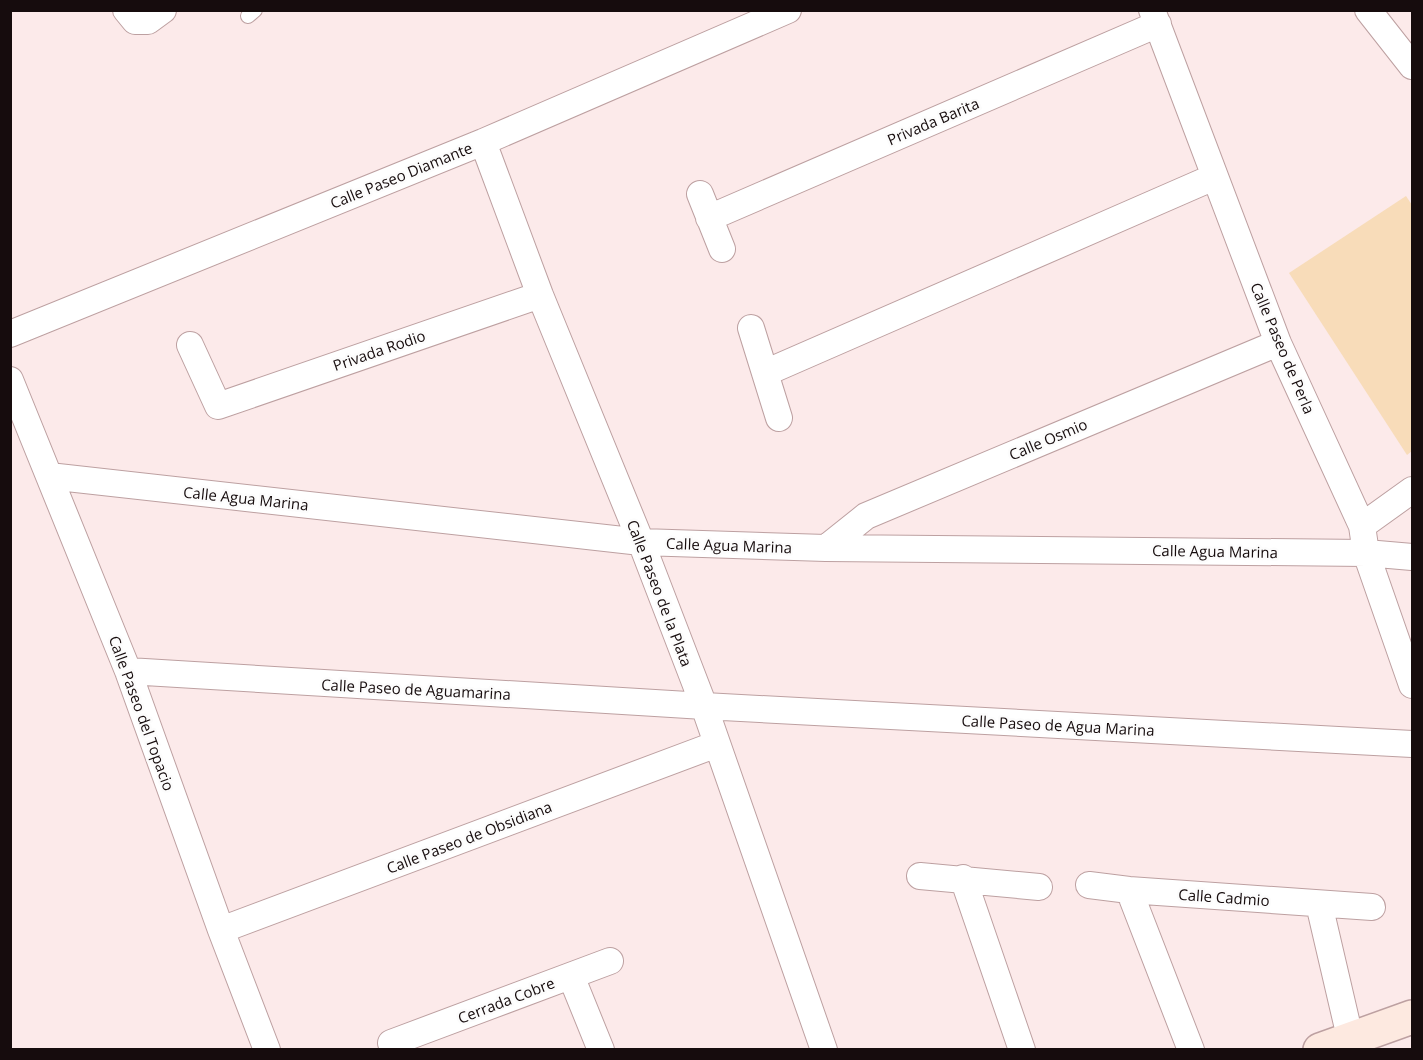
<svg xmlns="http://www.w3.org/2000/svg" width="1423" height="1060" viewBox="0 0 1423 1060" font-family="'Open Sans',sans-serif">
<style>
.green{fill:#f8dcb9}
.lines{fill:none;stroke-linecap:round;stroke-linejoin:round}
.lane-casing{stroke:#bda0a1;stroke-width:16}
.street-casing{stroke:#bda0a1;stroke-width:28}
.secondary-casing{stroke:#bda0a1;stroke-width:36}
.lane{stroke:#fff;stroke-width:14}
.street{stroke:#fff;stroke-width:26}
.secondary{stroke:#fde9e0;stroke-width:33}
.labels{text-anchor:middle;dominant-baseline:central;stroke-width:5;stroke-linejoin:round;paint-order:stroke}
.street-label{font-size:15px;fill:#160c0d;stroke:#fcfcfc}
</style>
<rect width="100%" height="100%" fill="#fceaea"/>
<!-- green -->
<path class="green" d="M1406,196L1412,205V451L1407,455L1289,273Z"/>
<g class="lines">
<!-- lane casing -->
<g class="lane-casing">
<path id="lane" d="M248,16L255,10"/>
</g>
<!-- street casing -->
<g class="street-casing">
<path id="street" d="M126,10L135,21H148L163,10
M1152,10L1278,343L1362,526L1366,553L1412,685
M1368,10L1412,66
M483,142L540,295L641,542L704,706L824,1050
M700,194L722,249
M709,218L1158,24
M751,328L779,418
M10,334L483,142L788,10
M190,345L218,406L540,295
M765,373L1214,177
M10,380L128,671L221,930L267,1050
M49,476L641,542L826,548L1366,553L1412,557
M1362,526L1412,490
M826,548L866,516L1278,343
M128,671L704,706L1412,744
M920,876L1039,887
M963,878L1022,1050
M1089,885L1129,890L1372,907
M1129,890L1191,1050
M1319,904L1353,1050
M221,930L717,744
M571,976L601,1050
M391,1043L610,961"/>
</g>
<!-- secondary casing -->
<g class="secondary-casing">
<path id="secondary" d="M1320,1050L1412,1017"/>
</g>
<!-- lane -->
<use href="#lane" class="lane"/>
<!-- street -->
<use href="#street" class="street"/>
<!-- secondary -->
<use href="#secondary" class="secondary"/>
</g>
<g class="labels">
<!-- street labels -->
<g class="street-label">
<text transform="translate(933 121) rotate(-23)">Privada Barita</text>
<text transform="translate(401 175) rotate(-22)">Calle Paseo Diamante</text>
<text transform="translate(1283 348) rotate(67)">Calle Paseo de Perla</text>
<text transform="translate(379 350) rotate(-19)">Privada Rodio</text>
<text transform="translate(1048 439) rotate(-23)">Calle Osmio</text>
<text transform="translate(246 498) rotate(6)">Calle Agua Marina</text>
<text transform="translate(729 545) rotate(2)">Calle Agua Marina</text>
<text transform="translate(1215 551) rotate(1)">Calle Agua Marina</text>
<text transform="translate(660 593) rotate(69)">Calle Paseo de la Plata</text>
<text transform="translate(416 689) rotate(3)">Calle Paseo de Aguamarina</text>
<text transform="translate(142 713) rotate(70)">Calle Paseo del Topacio</text>
<text transform="translate(1058 725) rotate(3)">Calle Paseo de Agua Marina</text>
<text transform="translate(469 837) rotate(-21)">Calle Paseo de Obsidiana</text>
<text transform="translate(1224 897) rotate(4)">Calle Cadmio</text>
<text transform="translate(506 1000) rotate(-21)">Cerrada Cobre</text>
</g>
</g>
<!-- border -->
<rect width="1423" height="1060" fill="none" stroke="#160c0d" stroke-width="24"/>
</svg>
